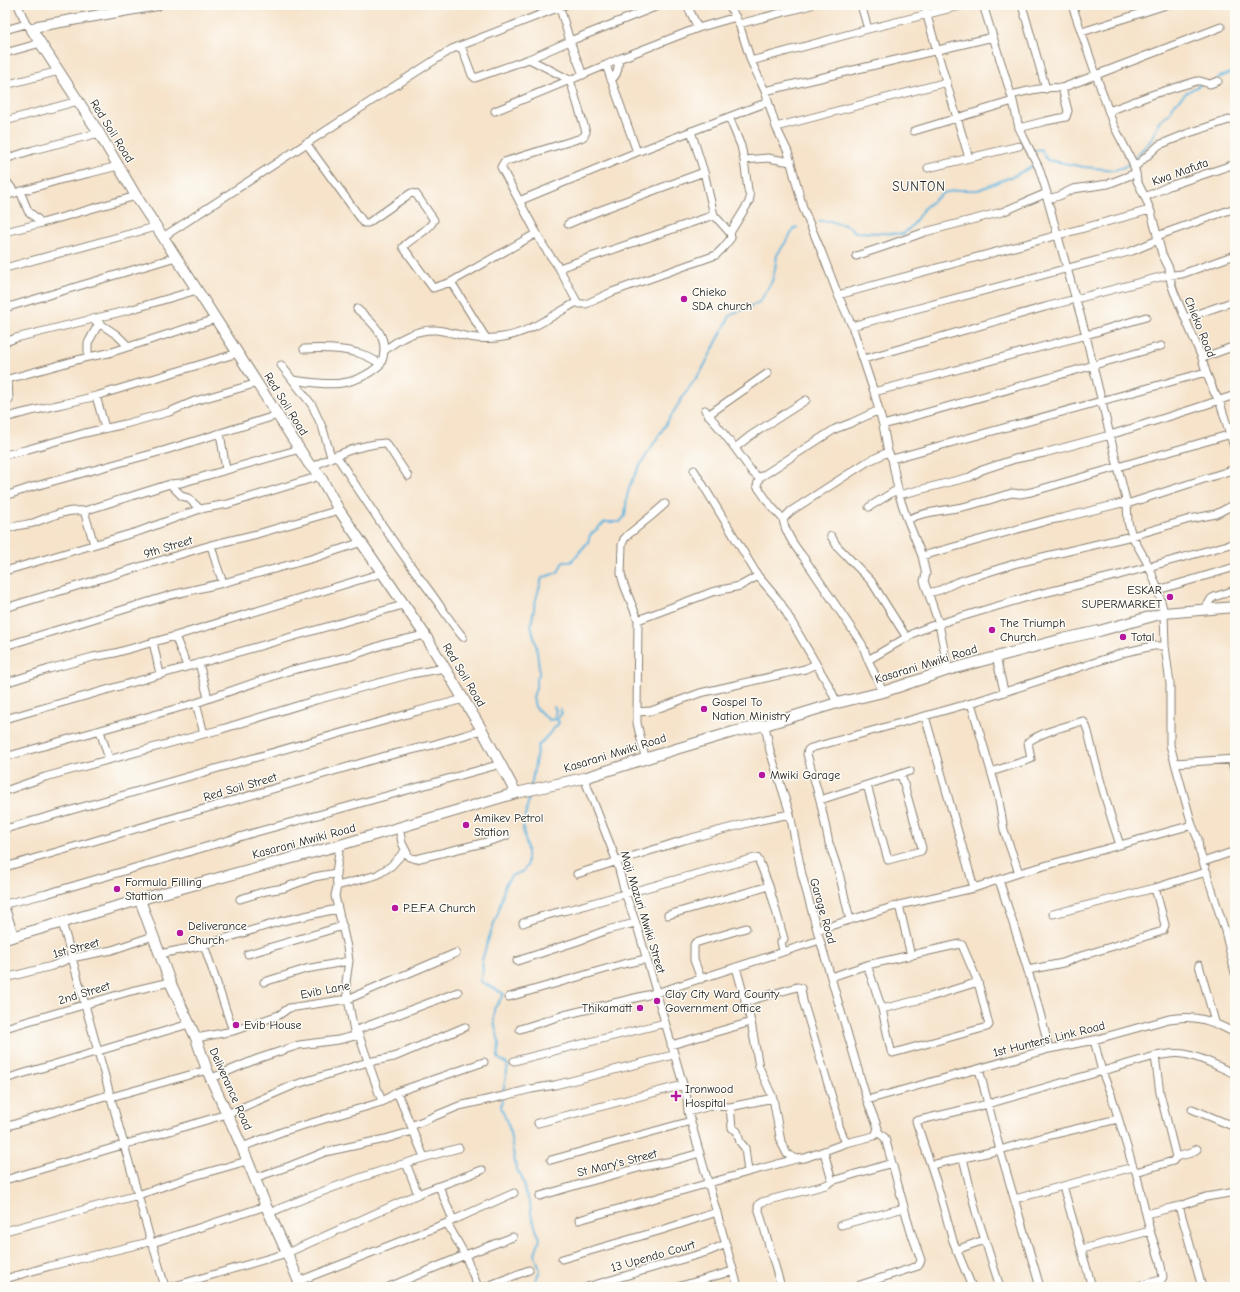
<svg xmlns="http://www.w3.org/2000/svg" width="1240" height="1292" viewBox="0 0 1240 1292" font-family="'Comic Neue',sans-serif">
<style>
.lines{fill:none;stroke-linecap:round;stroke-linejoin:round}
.stream{stroke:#64b6df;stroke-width:2}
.street-casing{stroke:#898073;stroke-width:9}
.secondary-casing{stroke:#898073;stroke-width:12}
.street{stroke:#fff;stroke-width:7}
.secondary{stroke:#fff;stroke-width:10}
.poi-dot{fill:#b5179e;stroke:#fdfcf7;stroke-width:1.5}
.labels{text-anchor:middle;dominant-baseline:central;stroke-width:3;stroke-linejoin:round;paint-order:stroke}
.street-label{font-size:12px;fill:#1c1c1c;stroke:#fdfcf7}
.poi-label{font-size:12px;fill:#1c1c1c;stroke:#fdfcf7;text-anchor:start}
.neighbourhood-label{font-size:13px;letter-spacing:1px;fill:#1c1c1c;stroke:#fdfcf7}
</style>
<rect width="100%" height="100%" fill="#fdfcf7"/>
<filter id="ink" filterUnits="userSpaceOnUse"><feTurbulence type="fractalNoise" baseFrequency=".025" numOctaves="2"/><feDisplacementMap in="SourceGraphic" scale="8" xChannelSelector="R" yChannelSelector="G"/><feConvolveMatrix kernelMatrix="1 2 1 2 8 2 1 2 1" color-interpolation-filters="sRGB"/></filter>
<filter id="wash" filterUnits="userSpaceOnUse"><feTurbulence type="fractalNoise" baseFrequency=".012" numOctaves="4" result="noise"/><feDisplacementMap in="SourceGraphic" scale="16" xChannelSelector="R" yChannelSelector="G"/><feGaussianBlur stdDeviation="0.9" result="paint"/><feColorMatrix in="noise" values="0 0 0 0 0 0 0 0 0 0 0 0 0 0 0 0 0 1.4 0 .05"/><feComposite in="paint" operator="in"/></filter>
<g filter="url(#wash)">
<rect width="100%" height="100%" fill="#f6e3ca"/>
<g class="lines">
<!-- stream -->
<path class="stream" d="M1218,78L1235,71
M1034,152V151L1041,149L1047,160L1084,167L1114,170L1124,167L1131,162
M1134,159L1151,140L1160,120L1170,113L1173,106L1187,92L1202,84
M819,221H831C840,227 846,221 855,232L903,234L912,226L924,208L943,193L957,190H978L1016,175L1036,164
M554,719L556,710L554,707
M557,719L562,713L560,709
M531,787L538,746L559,723L557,719L549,720L535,707L533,697L536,688V679L539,675V667L536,645L531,625L535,603L542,578L558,572L563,562H571L588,542L590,535L605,522H620L625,516L627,496L631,482L641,464L686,392L702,370L730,316L737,312L758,303L762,298L772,281L775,269L777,255L795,228L797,227
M503,1093L508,1065L498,1058L499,1042L494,1021V1009L504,994L480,981L483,970L482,960L490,934L498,913L505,885L511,876L523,871L527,866V849L523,828L530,793
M502,1098L501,1107L509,1127L516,1169L521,1175L525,1187L524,1191L530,1203L531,1214L537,1232L540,1238L535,1254L540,1270L533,1287"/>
</g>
</g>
<g filter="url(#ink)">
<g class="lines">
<!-- street casing -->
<g class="street-casing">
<path id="street" d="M18,5L26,24L32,30
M559,5L570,41L583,75
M687,5L698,28
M729,5L739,24L751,61L765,91L776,127L788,152L803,208L822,253L838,295L852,326L874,392L883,425L888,452L892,459L899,495L906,516L922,556L926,574L924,581L939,624L948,670
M861,5L868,29
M924,5L937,51L969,158
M983,5L1013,101L1019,128L1039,168L1047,193V198L1086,335L1093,366L1127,504L1128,522L1132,536L1149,566L1158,590L1164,613L1165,646L1170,684V745L1192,825L1198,839L1199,849L1225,931L1235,973
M1022,5L1046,89
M1072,5L1113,124L1132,161L1136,173
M739,24L811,5
M5,30L26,24
M1082,32L1166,5
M461,46L472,75L475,78L529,59L570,41L660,5
M5,53L41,43
M529,59L570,80L586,132L584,136L581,138L504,162L501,167L544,247L559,268L577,302L580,304H586L612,292L716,255L723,248L731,238L730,233L714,215L704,172L691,131
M751,61L868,29L964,5
M606,65L637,152
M611,80C618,75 619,67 618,59
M5,85L59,71
M765,91L993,37
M1011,95C1027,91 1046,86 1062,88L1221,27
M495,111L606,65L621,58L698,28L736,17
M1109,111L1154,94L1197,81H1200L1210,84L1218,81
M729,117L741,146L744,160L748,190L750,197L749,202L730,233
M5,121L78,101
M776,127L947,82
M1019,128L1046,121L1066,117L1068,111L1062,88
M914,131L1013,101
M306,143L364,223H368L411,193L416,194L434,220C428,232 412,237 403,247L433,288L451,282
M5,159L33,150L99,133
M744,160L768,158L791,162
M1235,164L1169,186L1145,197L1151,212L1162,254L1169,268L1171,283L1174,292L1202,358L1206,372L1214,392L1219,400L1235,450
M1135,167L1159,145L1189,133L1235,118
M928,168L1019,146
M5,178C7,184 12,187 15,193
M20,191L28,211L42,223
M5,196L63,179L90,173L118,166
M1047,199L1059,196L1073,189L1108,184L1136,173L1137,181L1145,197
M519,201L637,152L768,102
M568,224L601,210L704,172
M5,232L42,223L136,196
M1157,236L1235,208
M163,237L393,87L452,49L565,5
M856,256L886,246L925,232L1002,212L1047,193
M5,268L155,227
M559,268L714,215
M838,295L1150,210
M5,308L176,257
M1185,318L1235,301
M93,319L117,335L128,346
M852,326L1132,251L1158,240
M486,338L451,282L537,233
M5,342L16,338L129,310L197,290
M304,349C322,348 340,348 358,353C366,355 374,360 381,364C391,339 375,324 357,309
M384,351C398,339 417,329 436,330C447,331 458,335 469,337C480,339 492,339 503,337C527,334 555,314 577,302
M88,357V343L99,323
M1202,358L1235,346
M864,359L1045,307L1164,276L1182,274L1235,255
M281,365L312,405L323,429L331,457
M293,380C328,385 353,389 381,364
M5,382L8,379L88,357L109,353L216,319
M874,392L1086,335L1146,317
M96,396L238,353
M5,404L9,400L8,379
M705,410L735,448L752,472L759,478L835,429L851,423L879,410
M708,415L768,373
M5,418C35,409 66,404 96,396L105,428
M883,425L1161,346
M220,433L226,470
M735,448L750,436L806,400
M5,455L25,450L85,433L125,424L169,412L195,401L258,383
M336,455C366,502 397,548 431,593C442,608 451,623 463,637
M892,459L1206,372
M312,467C335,455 358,445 385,443L388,446L408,476
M694,470L758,576L780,602L829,686L837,703
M759,478L757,486L771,506L783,519
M170,484L182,496L188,498L200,509
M899,495L970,477L982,470L1015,459L1044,453L1110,435L1193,409L1235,395
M5,496L32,487L166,450L278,415
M1127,504L1235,469
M869,507L898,489
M84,511L94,544
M908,520C917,513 945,510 957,508C975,505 994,498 1012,493L1020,494L1031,492L1235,433
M5,529C14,526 23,525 33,523C49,517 66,509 84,511L170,484L181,483L300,449
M831,536L837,546L871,581L907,638
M211,545L216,563L223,583
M922,556L1050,520L1062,518L1126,502
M5,571L140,531L200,509L228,504L320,476
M1158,590L1235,567
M928,593L940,590L957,582L1017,563L1132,536L1190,519L1216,514L1235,504
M5,608L211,545L257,534L339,510
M1205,609L1211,599L1214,597L1235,590
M638,620L712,592L740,586L758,576
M153,642L160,674
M5,646L171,595L223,583L314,558L362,542
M996,657L1004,691
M868,660L916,632L931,626L1031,596L1119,575L1235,543
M199,663L208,698
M187,666L175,636L382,573
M5,683L49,669L93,657L115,653L175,636
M883,692L868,660L862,644L804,558C795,547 785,532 783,519L791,511L867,462L888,452
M196,703L204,734
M971,703L998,795L1004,830L1019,873
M637,712L651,711L700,693L805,669L816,664
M925,716L974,888
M5,719L403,605
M100,731L109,759
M5,757L196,703L288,671L351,656L385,644L425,635
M645,757L637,723V712L638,620L624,585L621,574L622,545L624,539L629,534L650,517L665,504
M1231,759L1235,773
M1175,763L1235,759
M991,772L1031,759L1028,742C1044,731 1064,727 1083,721C1088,726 1089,737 1091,744C1099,778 1109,812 1120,845
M584,778L617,862L625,893L638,929L687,1098L688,1112L738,1287
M867,785L888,860L921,851L922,848L901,774
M5,791L45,777L222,729L316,700L411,674L445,668
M820,800L910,771
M399,827L402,843L409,857L416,859L487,842L506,836
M5,829L418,711L464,699
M340,845L336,873L337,886L335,896L347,947L349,961L346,982L348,999L354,1031L359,1035L382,1102
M1203,862L1235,851
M5,867L382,757L432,745L482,730
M577,874L684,840L752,822L790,814
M999,880C1017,936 1036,992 1049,1049
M337,886L377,875L391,866L405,851
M240,899L266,891L284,888L314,877L336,873
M5,904L46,894L253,833L501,764
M899,905L911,956
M5,907L15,937
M1053,914L1155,888L1189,877L1207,872
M668,915L769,886
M850,920L839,873L829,843L820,800L807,754L808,750L811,748L971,703L1126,652L1153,646H1165
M523,923C541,915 560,912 579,907C637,890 696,874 755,858H757L759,861L769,886L784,939L781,942L783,951
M817,930L899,905L974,888L1019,873L1192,825
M204,945L233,1031
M160,954L204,945L282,921L337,909
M248,954L343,926
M517,961L578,941L607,930L635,923
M867,965L882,1009
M1199,965L1215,1022
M736,967L751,1022L759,1067L773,1098L781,1142L787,1154L796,1159
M1028,970L1063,963L1081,956L1163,931L1165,925L1155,888
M831,977L867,965L960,944L962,945L978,982L989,1025L987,1027L893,1053L891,1051L882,1009L930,997L978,982
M5,978L52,966L71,958L112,950L153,936
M701,979L694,960V945L695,943L746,928
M264,982L306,969L349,961
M509,997L623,964L646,959
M745,1002L797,987L801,988L803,1001L837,1114L839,1126L846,1143
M5,1028L131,991L170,982
M520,1029L564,1015L656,993L820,940
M354,1031L458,992
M196,1038L233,1031L279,1015L289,1008L348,999L456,953
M1094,1040L1102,1072L1111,1094L1133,1167L1136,1172L1150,1231L1160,1261L1163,1277L1161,1280L1133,1287
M671,1045L751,1022
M514,1061L665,1023
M979,1069L1000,1150L1040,1287
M212,1078L257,1059L299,1045L338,1040L359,1035
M5,1079L189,1024
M397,1092L424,1157
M867,1100L1049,1049L1094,1040L1169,1019C1196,1014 1212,1021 1235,1033
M730,1107L732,1128L737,1131L740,1142L745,1148L748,1172
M1192,1109L1235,1127
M688,1112L710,1106L730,1107L773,1098
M538,1123L683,1085
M411,1126L459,1106L504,1096L531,1089L555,1085L673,1055
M5,1127L105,1096L111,1097L207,1070
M877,1131L885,1138L892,1163
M242,1147L284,1131L382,1102L397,1092L484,1062
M1176,1157L1191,1153L1197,1149
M963,1158L976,1212L1000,1287
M551,1160L691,1121
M247,1161L191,1177L138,1195L151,1242L152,1243L266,1206
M406,1163L418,1194
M931,1165L1000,1150L1051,1135L1118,1119
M1136,1172L1173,1161L1176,1157L1160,1093L1155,1056
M254,1178L290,1166L325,1152L385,1139L413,1131
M5,1180L227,1114L294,1085L368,1062L394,1057L465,1027
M832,1181L892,1163L910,1229L921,1260L920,1263L918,1266L860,1285L861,1287
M439,1186L453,1220
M1063,1186L1092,1287
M540,1196L584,1183L642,1167L672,1161L700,1153
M1015,1199L1133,1167
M1179,1206L1202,1287
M269,1213C330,1187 394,1165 459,1148
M1146,1214L1179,1206L1206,1197L1235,1192
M579,1220L748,1172L796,1159L805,1158L846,1143L874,1136L876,1134L878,1128L867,1100L817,930L802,875L790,814L770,751L765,725
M447,1223L465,1255L478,1287
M841,1225L904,1208
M5,1231L138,1195L62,922
M1082,1249L1150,1231
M956,1250L984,1240
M562,1259L662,1230L717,1212
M5,1279L50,1266L149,1242L153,1245L165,1287
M299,1281L447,1223L514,1193
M171,1287L287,1253L423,1192L482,1170
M389,1287L465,1255L513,1237
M485,1287L529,1270
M587,1287L707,1252L726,1244
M677,1287L733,1271
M781,1287L758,1207L759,1204L762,1202L826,1185L832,1181L824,1152
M972,1287L953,1241L936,1181L916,1121L988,1104L1155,1056C1165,1055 1174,1052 1184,1054C1202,1057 1219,1067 1235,1074"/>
</g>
<!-- secondary casing -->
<g class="secondary-casing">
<path id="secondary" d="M157,5L38,26L32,30L99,133L136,196L163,237L309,464L320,476L339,510L425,635L482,730L516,793
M140,900L170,982L196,1038L207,1070L242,1147L266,1206L287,1253L301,1287
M5,939L156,895L340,845L516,793L584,778L676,749L733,732L765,725L837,703L883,692L948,670L1063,639L1099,631L1164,613L1235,607"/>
</g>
<!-- street -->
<use href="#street" class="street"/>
<!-- secondary -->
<use href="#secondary" class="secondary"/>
</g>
</g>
<!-- markers -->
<g class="poi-dot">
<circle cx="684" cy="299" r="4"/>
<circle cx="1170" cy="597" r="4"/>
<circle cx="992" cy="630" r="4"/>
<circle cx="1123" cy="637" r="4"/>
<circle cx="704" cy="709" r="4"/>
<circle cx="762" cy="775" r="4"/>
<circle cx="466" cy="825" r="4"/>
<circle cx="117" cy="889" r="4"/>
<circle cx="395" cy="908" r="4"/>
<circle cx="180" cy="933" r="4"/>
<circle cx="657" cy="1001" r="4"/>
<circle cx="640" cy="1008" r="4"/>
<circle cx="236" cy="1025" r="4"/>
<path d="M674 1090h4v4h4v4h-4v4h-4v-4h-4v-4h4z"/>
</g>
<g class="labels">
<!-- street labels -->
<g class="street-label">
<text transform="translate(112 131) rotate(58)">Red Soil Road</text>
<text transform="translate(1180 172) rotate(-20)">Kwa Mafuta</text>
<text transform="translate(1200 327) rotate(68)">Chieko Road</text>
<text transform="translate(286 404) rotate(58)">Red Soil Road</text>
<text transform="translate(168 547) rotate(-17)">9th Street</text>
<text transform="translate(926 664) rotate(-17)">Kasarani Mwiki Road</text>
<text transform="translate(464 675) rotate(59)">Red Soil Road</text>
<text transform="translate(615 753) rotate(-17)">Kasarani Mwiki Road</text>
<text transform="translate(240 787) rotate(-16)">Red Soil Street</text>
<text transform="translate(304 841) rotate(-15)">Kasarani Mwiki Road</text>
<text transform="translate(823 911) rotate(74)">Garage Road</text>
<text transform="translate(643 912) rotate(73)">Maji Mazuri Mwiki Street</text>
<text transform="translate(76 948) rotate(-15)">1st Street</text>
<text transform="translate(325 990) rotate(-11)">Evib Lane</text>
<text transform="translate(84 993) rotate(-17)">2nd Street</text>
<text transform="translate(1049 1039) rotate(-14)">1st Hunters' Link Road</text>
<text transform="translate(231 1089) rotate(66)">Deliverance Road</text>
<text transform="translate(617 1163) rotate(-14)">St Mary's Street</text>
<text transform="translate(653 1256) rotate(-16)">13 Upendo Court</text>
</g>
<!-- poi labels -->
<g class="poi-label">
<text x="692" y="292">Chieko<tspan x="692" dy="14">SDA church</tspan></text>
<text x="1162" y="590" text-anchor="end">ESKAR<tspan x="1162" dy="14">SUPERMARKET</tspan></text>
<text x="1000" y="623">The Triumph<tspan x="1000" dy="14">Church</tspan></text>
<text x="1131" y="637">Total</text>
<text x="712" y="702">Gospel To<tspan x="712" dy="14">Nation Ministry</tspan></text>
<text x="770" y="775">Mwiki Garage</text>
<text x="474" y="818">Amikev Petrol<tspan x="474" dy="14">Station</tspan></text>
<text x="125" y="882">Formula Filling<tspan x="125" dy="14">Stattion</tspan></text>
<text x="403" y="908">P.E.F.A Church</text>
<text x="188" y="926">Deliverance<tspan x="188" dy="14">Church</tspan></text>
<text x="665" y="994">Clay City Ward County<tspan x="665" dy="14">Government Office</tspan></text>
<text x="632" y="1008" text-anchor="end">Thikamatt</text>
<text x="244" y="1025">Evib House</text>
<text x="685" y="1089">Ironwood<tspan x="685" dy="14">Hospital</tspan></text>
</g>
<!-- neighbourhood labels -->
<g class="neighbourhood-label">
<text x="919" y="186">SUNTON</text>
</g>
</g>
<!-- margin -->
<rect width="1240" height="1292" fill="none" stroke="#fdfcf7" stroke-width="20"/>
</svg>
